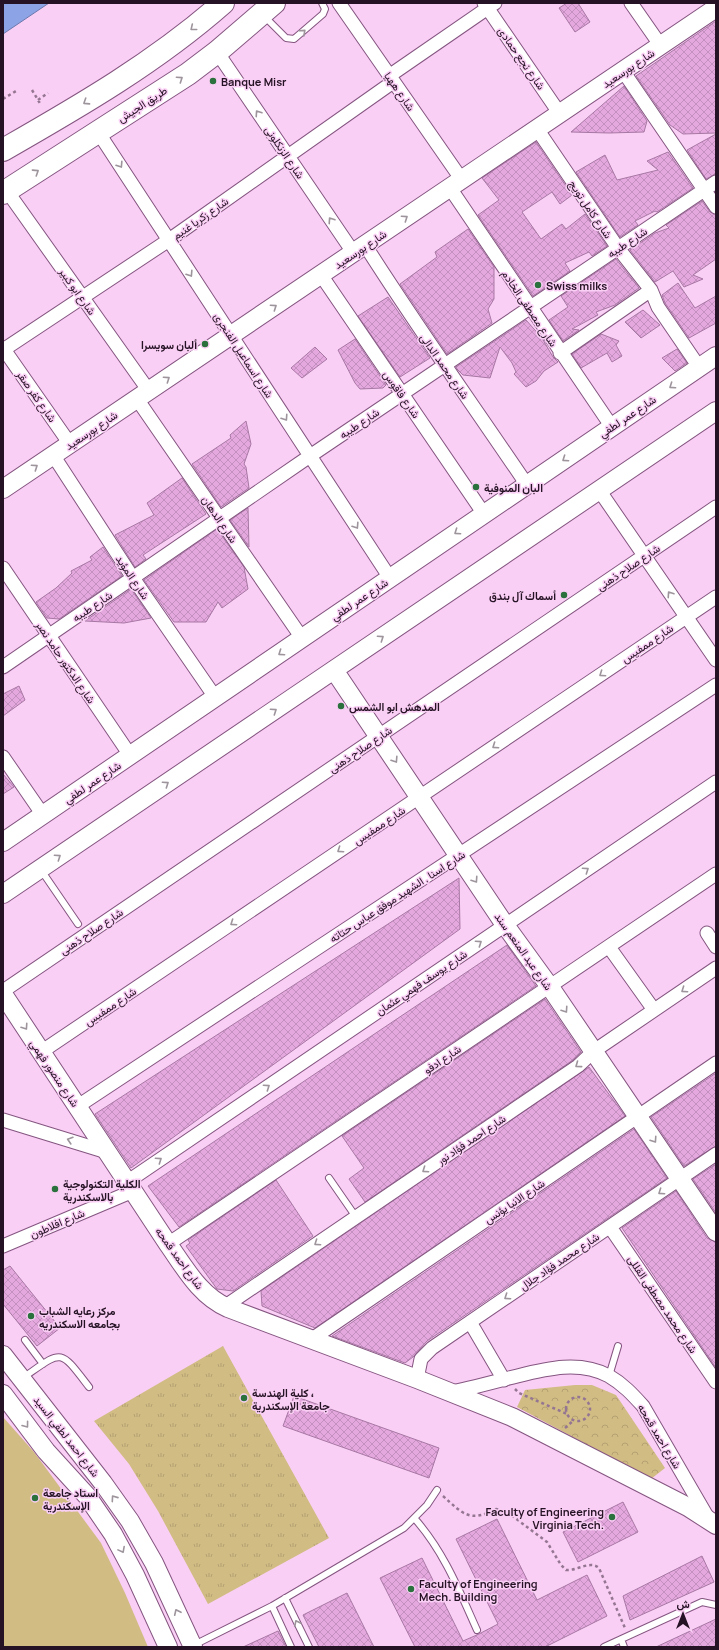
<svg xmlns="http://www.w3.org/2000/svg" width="719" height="1650" viewBox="0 0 719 1650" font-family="Manrope,Vazirmatn,sans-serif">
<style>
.grass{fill:url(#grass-tufts)}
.park{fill:url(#park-crowns)}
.pitch{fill:#d1bc84}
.water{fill:#8ca3e6;stroke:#6d78ac}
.building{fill:url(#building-cross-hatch);stroke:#a878a4}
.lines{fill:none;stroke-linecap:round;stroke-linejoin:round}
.lane-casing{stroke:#845580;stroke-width:8}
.street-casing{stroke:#845580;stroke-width:15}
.secondary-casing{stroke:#845580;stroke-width:20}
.highway-casing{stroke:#845580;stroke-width:24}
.path{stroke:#957692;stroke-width:2.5;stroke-dasharray:3 3;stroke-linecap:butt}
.lane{stroke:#fff;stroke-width:6}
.street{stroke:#fff;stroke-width:13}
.secondary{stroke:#fff;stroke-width:18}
.highway{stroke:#fff;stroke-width:22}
.oneway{stroke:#9d949c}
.poi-dot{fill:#2b713d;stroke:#facff5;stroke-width:1.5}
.labels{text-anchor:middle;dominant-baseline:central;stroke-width:3;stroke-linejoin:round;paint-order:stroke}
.street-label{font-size:11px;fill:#251224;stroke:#facff5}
.poi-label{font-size:11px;font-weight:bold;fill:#251224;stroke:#facff5;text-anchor:start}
</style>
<defs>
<pattern id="grass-tufts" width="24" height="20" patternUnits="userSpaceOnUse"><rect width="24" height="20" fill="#d1bc84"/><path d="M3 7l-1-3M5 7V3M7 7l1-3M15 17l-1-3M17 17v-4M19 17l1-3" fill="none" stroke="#b3a172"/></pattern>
<pattern id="park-crowns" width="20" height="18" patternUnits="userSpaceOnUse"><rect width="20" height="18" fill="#d1bc84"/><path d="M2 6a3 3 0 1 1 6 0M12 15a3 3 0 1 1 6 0" fill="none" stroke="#b3a172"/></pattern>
<pattern id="building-cross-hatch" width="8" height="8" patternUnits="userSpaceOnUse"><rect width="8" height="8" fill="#e4a8df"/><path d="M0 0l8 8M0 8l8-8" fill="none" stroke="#c390bf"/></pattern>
</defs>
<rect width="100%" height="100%" fill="#facff5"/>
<!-- grass -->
<path class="grass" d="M223,1346L329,1538L208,1604L158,1511L129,1464L94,1421Z"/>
<!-- park -->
<path class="park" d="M575,1385H592L616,1395L665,1468L651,1479L517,1407L525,1390Z"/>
<!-- pitch -->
<path class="pitch" d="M3,1417L34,1452L101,1543L125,1593L148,1647H3Z"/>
<!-- water -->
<path class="water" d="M3,3H49L3,34Z"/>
<!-- building -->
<path class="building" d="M567,3H578L590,22L575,32L559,8Z
M716,21V133L683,134L670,125L636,76Z
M624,86L647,121L644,132L609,133L571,132Z
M716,134V174L706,179L687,150Z
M536,142L572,195L560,204L552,192L522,212L541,239L562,224L566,229L585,214L607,246L592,256L589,252L565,263L570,271L533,296L478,215L499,200L482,178Z
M668,152L693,188L657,212L655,211L635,221L638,225L620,237L576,172L605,155L617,180L658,170L647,161Z
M702,201L710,212L716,215V259L693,275L703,279L684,287L673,271L655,282L630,250L655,233L669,228L666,225Z
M468,229L494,267V299L488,309L492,323L447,354L400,284L437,257L435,252Z
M616,259L639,288L615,305L596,312L598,315L572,329L579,330L563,341L549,320L568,307L561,296Z
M678,283L695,308L716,296V323L689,338L665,303L662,295Z
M388,297L430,358L400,377L358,316Z
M643,310L660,325L641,338L625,322Z
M526,320L542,338L553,357L558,362L544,371L536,381L526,387L514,374L516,372L512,363L500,347L490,378L463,375L457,369L456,367Z
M601,334L619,341L616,345L622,356L612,362L607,353L581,368L572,354Z
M355,339L386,385L383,388L360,389L355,383L338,350Z
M315,347L327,359L302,378L291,368Z
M677,349L687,363L675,371L662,358Z
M246,421L251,444L244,464L246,467L249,488L221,507L192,464L231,438L230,435Z
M182,478L206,514L143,555L146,559L135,567L115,535L154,515L147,503Z
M248,508L249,547L230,520Z
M217,529L244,567L248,589L222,608L218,602L206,622H174L144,580Z
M103,547L122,576L59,619L47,618L36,602L56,588L72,573L71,571L92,560L90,557Z
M131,589L151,618L124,623L85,621Z
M19,686L25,700L3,716V694Z
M3,774L14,787L3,794Z
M459,878L460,929L131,1168L95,1114Z
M507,945L536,986L179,1227L148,1186Z
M545,999L581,1052L573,1060L365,1202L349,1179L364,1168L342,1136Z
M589,1067L625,1116L315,1328L262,1306L261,1291Z
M716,1073V1146L684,1166L651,1117Z
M634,1129L667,1178L427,1341L413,1357L405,1363L332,1336Z
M716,1164V1213L693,1179Z
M276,1180L313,1236L233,1291L217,1289L186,1246L190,1243L188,1240Z
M676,1191L707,1238L716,1242V1368L622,1228Z
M10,1266L60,1328L37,1346L3,1304V1270Z
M294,1396L439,1448L429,1478L283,1426Z
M623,1502L638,1532L578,1562L563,1532Z
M497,1519L537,1600L587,1575L607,1616L545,1647H415L380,1578L422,1558L463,1641L479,1634L498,1624L456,1539Z
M702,1556L714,1582L630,1620L623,1596Z
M347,1593L374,1647H319L303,1615Z
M716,1619V1647H656Z
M278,1631L286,1647H243Z"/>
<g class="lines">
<!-- lane casing -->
<g class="lane-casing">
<path id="lane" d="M265,17L286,38L294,39L323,14L325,9L322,3
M41,870L78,924
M329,1178L356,1217
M25,1340L43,1364
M609,1376L618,1346
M24,1377C63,1350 59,1348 89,1387
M415,1519C444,1552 459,1590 477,1630
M285,1598L309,1647
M272,1606L291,1647
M621,1639L624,1647
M194,1645L272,1606L404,1528L427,1505L437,1490
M604,1647L702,1602L716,1605"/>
</g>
<!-- street casing -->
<g class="street-casing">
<path id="street" d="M339,3L462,180
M484,3L560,114
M631,3L661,46
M217,52L353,252
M623,71L716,207
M389,76L495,3
M537,129L618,248L651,290L658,307L699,367
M98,132L390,578
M450,188L612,427
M7,191L149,391
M365,245C417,327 473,405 527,485
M321,275L484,514
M3,348L70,444
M3,350L169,240L393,82
M560,353L651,290
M137,399L302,638
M53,455L133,578L215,697
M599,490L716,660
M3,568L130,755
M3,667L310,456L716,182
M3,757L43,815
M707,933L716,947
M609,947L654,1010
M3,991L716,507
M41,1052L716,597
M78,1106L716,685
M3,1120L107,1152
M127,1182L716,782
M610,1227L716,1382
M168,1244L716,874
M3,1246L133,1191
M224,1307L578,1066L594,1051L716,968
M470,1322L504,1380
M312,1339L716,1063
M417,1379L421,1359L432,1348L716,1154
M452,1392C471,1388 490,1383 509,1378C542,1370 577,1359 609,1376C623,1384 633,1395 643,1406L708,1518"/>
</g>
<!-- secondary casing -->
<g class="secondary-casing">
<path id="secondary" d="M3,489L716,8
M334,670L505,925L550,987L716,1232
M3,842L716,356
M3,894L716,411
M3,994L168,1244C185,1268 200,1296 228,1308L417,1379L512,1417L688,1507L716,1525
M3,1355L103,1483L130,1521L154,1563L193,1647
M3,1394L46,1451L87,1496L113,1534L135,1575L168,1647"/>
</g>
<!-- highway casing -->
<g class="highway-casing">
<path id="highway" d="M3,150C80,106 156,62 223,3
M3,193L188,74L217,52L274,3"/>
</g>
<!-- path -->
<path class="path" d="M32,90L41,105
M3,99L16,91
M38,100L48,93
M515,1389L519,1393L567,1414
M566 1409a12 12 0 1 1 24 0a12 12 0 1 1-24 0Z
M565,1428L574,1420
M443,1496C463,1514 470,1523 496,1509L507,1512L547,1542L561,1565L566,1570C577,1571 590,1560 599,1568L625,1628"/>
<!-- lane -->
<use href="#lane" class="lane"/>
<!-- street -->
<use href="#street" class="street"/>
<!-- secondary -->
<use href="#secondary" class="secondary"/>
<!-- highway -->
<use href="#highway" class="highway"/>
</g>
<!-- one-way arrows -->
<defs><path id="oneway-chevron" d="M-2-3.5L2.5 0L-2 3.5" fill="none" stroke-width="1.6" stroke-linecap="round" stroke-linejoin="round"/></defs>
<g class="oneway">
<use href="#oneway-chevron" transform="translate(193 28) rotate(141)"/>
<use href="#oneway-chevron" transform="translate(303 32) rotate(-42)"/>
<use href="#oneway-chevron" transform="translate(180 79) rotate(-34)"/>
<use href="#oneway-chevron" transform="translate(86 102) rotate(147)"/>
<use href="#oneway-chevron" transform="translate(258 113) rotate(-124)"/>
<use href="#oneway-chevron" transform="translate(120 165) rotate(57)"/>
<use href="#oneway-chevron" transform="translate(36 172) rotate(-33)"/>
<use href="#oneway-chevron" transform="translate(405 218) rotate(-34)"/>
<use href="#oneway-chevron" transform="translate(331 220) rotate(-124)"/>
<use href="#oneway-chevron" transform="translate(190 274) rotate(57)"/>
<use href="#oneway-chevron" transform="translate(274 307) rotate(-34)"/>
<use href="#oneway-chevron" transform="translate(167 379) rotate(-34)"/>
<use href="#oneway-chevron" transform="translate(672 386) rotate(146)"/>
<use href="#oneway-chevron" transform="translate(285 418) rotate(56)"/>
<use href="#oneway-chevron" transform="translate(565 459) rotate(146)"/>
<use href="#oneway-chevron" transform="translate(35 467) rotate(-34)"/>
<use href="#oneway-chevron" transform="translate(356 526) rotate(57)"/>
<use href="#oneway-chevron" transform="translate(457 532) rotate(146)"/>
<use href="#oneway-chevron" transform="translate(670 594) rotate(-124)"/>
<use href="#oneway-chevron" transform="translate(381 638) rotate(-34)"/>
<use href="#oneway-chevron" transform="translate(281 653) rotate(146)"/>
<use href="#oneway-chevron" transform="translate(602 674) rotate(146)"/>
<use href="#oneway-chevron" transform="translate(274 711) rotate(-34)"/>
<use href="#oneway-chevron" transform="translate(495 746) rotate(146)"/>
<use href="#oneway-chevron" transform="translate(395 760) rotate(57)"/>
<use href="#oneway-chevron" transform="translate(166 784) rotate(-34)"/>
<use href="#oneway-chevron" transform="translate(340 850) rotate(146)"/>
<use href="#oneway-chevron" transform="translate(58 857) rotate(-34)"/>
<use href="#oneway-chevron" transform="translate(586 870) rotate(-34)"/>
<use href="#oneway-chevron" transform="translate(475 880) rotate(56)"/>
<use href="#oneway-chevron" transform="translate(233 923) rotate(146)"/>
<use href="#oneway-chevron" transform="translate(479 943) rotate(-34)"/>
<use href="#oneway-chevron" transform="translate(684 990) rotate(146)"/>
<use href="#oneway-chevron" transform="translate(565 1010) rotate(56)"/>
<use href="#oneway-chevron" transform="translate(25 1027) rotate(56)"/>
<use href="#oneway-chevron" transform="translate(578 1065) rotate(144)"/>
<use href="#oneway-chevron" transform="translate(267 1087) rotate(-34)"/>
<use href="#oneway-chevron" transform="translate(70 1140) rotate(-163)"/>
<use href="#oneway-chevron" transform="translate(654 1140) rotate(56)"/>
<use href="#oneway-chevron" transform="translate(159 1160) rotate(-34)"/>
<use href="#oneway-chevron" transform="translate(425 1170) rotate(146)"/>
<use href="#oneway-chevron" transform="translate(661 1192) rotate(146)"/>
<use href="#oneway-chevron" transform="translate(317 1243) rotate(146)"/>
<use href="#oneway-chevron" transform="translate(507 1297) rotate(146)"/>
<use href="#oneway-chevron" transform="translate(26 1425) rotate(53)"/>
<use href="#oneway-chevron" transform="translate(114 1498) rotate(-125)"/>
<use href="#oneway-chevron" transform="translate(122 1550) rotate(62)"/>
<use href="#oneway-chevron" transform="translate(177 1612) rotate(-115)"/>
<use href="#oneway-chevron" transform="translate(297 1623) rotate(-116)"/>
</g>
<!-- markers -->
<g class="poi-dot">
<circle cx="213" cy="81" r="4"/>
<circle cx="538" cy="285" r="4"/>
<circle cx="205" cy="344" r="4"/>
<circle cx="476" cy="487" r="4"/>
<circle cx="564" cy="595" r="4"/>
<circle cx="341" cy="706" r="4"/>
<circle cx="55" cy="1189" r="4"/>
<circle cx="31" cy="1316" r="4"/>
<circle cx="244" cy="1398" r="4"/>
<circle cx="35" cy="1498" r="4"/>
<circle cx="612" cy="1517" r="4"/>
<circle cx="411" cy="1589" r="4"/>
</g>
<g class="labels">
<!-- street labels -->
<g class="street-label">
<text transform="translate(522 58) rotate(55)">شارع نجع حمادى</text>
<text transform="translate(628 68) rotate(-34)">شارع بورسعيد</text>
<text transform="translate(400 91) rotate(55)">شارع ههيا</text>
<text transform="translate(142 104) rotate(-33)">طريق الجيش</text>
<text transform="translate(285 152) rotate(56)">شارع الزنكلونى</text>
<text transform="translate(591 209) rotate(56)">شارع كامل تويج</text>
<text transform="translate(200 218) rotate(-35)">شارع زكريا غنيم</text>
<text transform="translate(627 242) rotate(-34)">شارع طيبه</text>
<text transform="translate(360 249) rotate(-34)">شارع بورسعيد</text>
<text transform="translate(78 291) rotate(55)">شارع ابو كبير</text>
<text transform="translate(530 308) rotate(56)">شارع مصطفى الخادم</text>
<text transform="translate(244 355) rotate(57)">شارع اسماعيل الفنجرى</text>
<text transform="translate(445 366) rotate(55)">شارع محمد الدالى</text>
<text transform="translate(402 394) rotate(55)">شارع فاقوس</text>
<text transform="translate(37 396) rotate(55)">شارع كفر صقر</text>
<text transform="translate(627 416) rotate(-34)">شارع عمر لطفي</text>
<text transform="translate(359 423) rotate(-34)">شارع طيبه</text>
<text transform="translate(91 430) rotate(-34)">شارع بورسعيد</text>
<text transform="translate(220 519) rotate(56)">شارع الدهان</text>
<text transform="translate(628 567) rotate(-34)">شارع صلاح ذهنى</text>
<text transform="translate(133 577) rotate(56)">شارع المؤيد</text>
<text transform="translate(359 599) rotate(-34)">شارع عمر لطفي</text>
<text transform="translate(92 606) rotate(-34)">شارع طيبه</text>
<text transform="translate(647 643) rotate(-34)">شارع ممفيس</text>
<text transform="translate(66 662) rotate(56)">شارع الدكتور حامد نصر</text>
<text transform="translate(360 749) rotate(-34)">شارع صلاح ذهنى</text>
<text transform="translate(92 782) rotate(-34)">شارع عمر لطفي</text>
<text transform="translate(379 825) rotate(-34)">شارع ممفيس</text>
<text transform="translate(397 896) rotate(-33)">شارع اسنا , الشهيد موفق عباس حتاته</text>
<text transform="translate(91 931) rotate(-34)">شارع صلاح ذهنى</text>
<text transform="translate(524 951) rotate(55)">شارع عبد المنعم سند</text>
<text transform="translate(421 982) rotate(-34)">شارع يوسف فهمي عثمان</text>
<text transform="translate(110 1006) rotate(-34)">شارع ممفيس</text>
<text transform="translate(442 1059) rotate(-34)">شارع ادفو</text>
<text transform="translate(55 1073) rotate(56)">شارع منصور فهمي</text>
<text transform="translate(471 1139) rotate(-34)">شارع احمد فؤاد نور</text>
<text transform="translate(514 1201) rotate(-34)">شارع الانبا يؤنس</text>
<text transform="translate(57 1223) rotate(-23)">شارع افلاطون</text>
<text transform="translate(180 1258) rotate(54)">شارع احمد قمحه</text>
<text transform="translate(559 1261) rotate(-34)">شارع محمد فؤاد جلال</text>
<text transform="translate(663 1304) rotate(56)">شارع محمد مصطفى القللى</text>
<text transform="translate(67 1436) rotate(52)">شارع احمد لطفي السيد</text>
<text transform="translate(660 1436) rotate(59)">شارع احمد قمحه</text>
</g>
<!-- poi labels -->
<g class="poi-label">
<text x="221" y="81">Banque Misr</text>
<text x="546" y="285">Swiss milks</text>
<text x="197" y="344" text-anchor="end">ألبان سويسرا</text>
<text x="484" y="487">البان المنوفية</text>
<text x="556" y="595" text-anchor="end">أسماك آل بندق</text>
<text x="349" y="706">المدهش ابو الشمس</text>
<text x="63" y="1183">الكلية التكنولوجية<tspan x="63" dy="13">بالاسكندرية</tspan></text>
<text x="39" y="1310">مركز رعايه الشباب<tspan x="39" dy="13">بجامعه الاسكندريه</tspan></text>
<text x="252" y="1392">كلية الهندسة ،<tspan x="252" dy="13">جامعة الإسكندرية</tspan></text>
<text x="43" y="1492">استاد جامعة<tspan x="43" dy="13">الإسكندرية</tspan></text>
<text x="604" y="1511" text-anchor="end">Faculty of Engineering<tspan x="604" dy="13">Virginia Tech.</tspan></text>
<text x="419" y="1583">Faculty of Engineering<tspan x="419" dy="13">Mech. Building</tspan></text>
</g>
</g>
<!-- border -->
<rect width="719" height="1650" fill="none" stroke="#251224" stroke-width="8"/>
<!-- north arrow -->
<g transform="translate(683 1614)" stroke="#facff5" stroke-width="3" paint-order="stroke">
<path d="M0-3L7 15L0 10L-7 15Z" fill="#251224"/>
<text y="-6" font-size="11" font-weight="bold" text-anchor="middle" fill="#251224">ش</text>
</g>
</svg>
